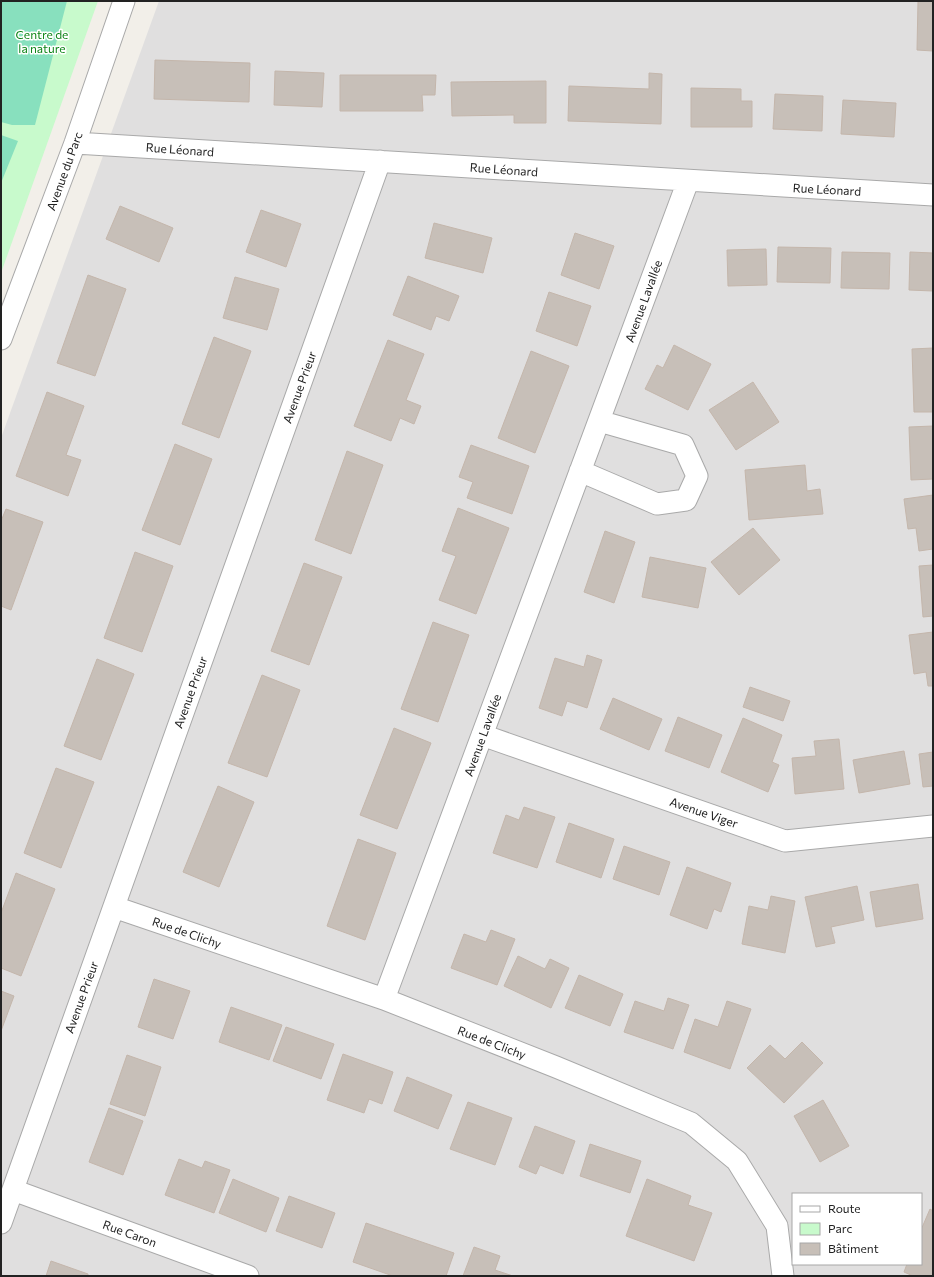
<svg xmlns="http://www.w3.org/2000/svg" width="934" height="1277" viewBox="0 0 934 1277" font-family="Commissioner,sans-serif">
<style>
.residential{fill:#e0dfdf;fill-rule:evenodd}
.park{fill:#c8facc}
.pitch{fill:#88e0be}
.building{fill:#c7bfb8;stroke:#c4b6ab}
.lines{fill:none;stroke-linecap:round;stroke-linejoin:round}
.street-casing{stroke:#a9a9a9;stroke-width:23}
.street{stroke:#fff;stroke-width:21}
.labels{text-anchor:middle;dominant-baseline:central;stroke-width:3;stroke-linejoin:round;paint-order:stroke}
.park-label{font-size:12px;fill:#0c8416;stroke:#fff}
.street-label{font-size:12px;fill:#222;stroke:#fff}
</style>
<rect width="100%" height="100%" fill="#f2efe9"/>
<!-- residential -->
<path class="residential" d="M159,1H933V1276H1V438ZM793,1194H921V1264H793Z"/>
<!-- park -->
<path class="park" d="M1,1H98L1,273Z"/>
<!-- pitch -->
<path class="pitch" d="M1,1H67L35,125H12L1,122Z
M1,135L18,141L1,183Z"/>
<!-- building -->
<path class="building" d="M918,1H933V51L917,50Z
M155,60L250,63L249,102L154,99Z
M275,71L324,73L322,107L274,105Z
M649,73L662,74L661,124L568,121L569,86L649,89Z
M340,75H436L435,95H422L423,111H340Z
M546,81V123H514V115L452,116L451,82Z
M691,88L741,89V101H752V127H691Z
M775,94L823,96L822,131L773,129Z
M843,100L896,103L894,137L841,134Z
M120,206L173,228L159,262L106,239Z
M261,210L301,224L286,267L246,252Z
M434,223L492,238L483,273L425,258Z
M575,233L614,246L599,289L561,275Z
M778,247L831,248L830,283L777,282Z
M766,249L767,285L728,286L727,250Z
M842,252L890,253L889,289L841,288Z
M910,252L933,253V291L909,290Z
M88,275L126,289L95,376L57,363Z
M408,276L459,296L449,321L436,316L431,330L393,315Z
M235,277L279,289L267,330L223,318Z
M549,292L591,306L577,346L536,331Z
M214,337L251,351L219,438L182,424Z
M388,340L424,354L406,400L421,406L414,424L400,418L391,441L354,426Z
M674,345L711,364L688,410L645,389L657,365L663,368Z
M933,348V412H914L912,349Z
M531,351L569,366L535,453L498,438Z
M753,382L779,422L736,450L709,410Z
M47,392L84,406L66,455L81,460L68,496L16,476Z
M933,426V479L911,480L909,427Z
M175,444L212,459L180,545L142,530Z
M471,445L529,466L512,514L467,498L473,482L459,477Z
M347,451L383,465L351,554L315,540Z
M805,465L807,491L820,489L823,514L749,520L745,470Z
M933,495V549L919,551L916,528L908,529L904,499Z
M458,508L509,528L476,614L439,600L456,556L442,551Z
M6,509L43,522L11,610L1,606V521Z
M753,528L780,560L739,595L711,562Z
M605,531L635,542L614,603L584,592Z
M135,552L173,566L142,652L104,638Z
M650,557L706,568L698,608L642,597Z
M304,563L342,577L309,665L271,651Z
M933,565V616L923,617L919,566Z
M433,622L469,635L438,722L401,709Z
M933,632V686H928L926,672L914,674L909,635Z
M587,655L602,660L587,708L567,701L562,716L539,708L555,658L584,667Z
M97,659L134,674L101,760L64,746Z
M262,675L300,690L267,777L228,763Z
M750,687L790,701L783,721L743,707Z
M613,698L662,719L649,750L600,729Z
M678,717L722,735L709,768L665,751Z
M743,718L782,735L772,762L779,765L768,792L721,772Z
M394,728L431,743L397,829L360,815Z
M839,739L844,789L795,794L792,758L816,756L814,741Z
M904,751L910,784L859,793L853,760Z
M933,752V786L923,787L919,754Z
M56,768L94,782L61,868L24,853Z
M218,786L254,802L219,887L183,872Z
M524,807L555,817L537,868L493,853L506,815L519,820Z
M569,823L614,839L601,878L556,862Z
M358,839L396,853L365,940L327,926Z
M624,846L670,862L659,895L613,879Z
M687,867L731,883L721,912L714,909L707,929L670,915Z
M16,873L55,889L21,976L1,968V913Z
M918,884L923,919L876,927L870,892Z
M857,886L864,920L831,927L835,943L816,947L805,897Z
M771,896L795,901L785,953L742,944L749,906L768,910Z
M491,930L515,939L497,985L451,968L464,934L486,942Z
M518,956L545,969L550,959L569,968L551,1008L504,986Z
M579,975L623,994L610,1026L565,1008Z
M154,979L190,991L173,1039L138,1027Z
M1,991L14,996L1,1031Z
M668,998L689,1005L673,1049L624,1032L635,1001L664,1011Z
M727,1001L751,1009L730,1069L684,1052L695,1019L718,1027Z
M231,1007L282,1025L269,1060L219,1042Z
M286,1027L334,1044L321,1079L273,1061Z
M802,1042L823,1063L784,1103L747,1068L770,1045L785,1059Z
M343,1054L393,1072L382,1104L369,1099L364,1113L327,1100Z
M127,1055L161,1067L145,1116L110,1104Z
M407,1077L452,1095L438,1129L394,1111Z
M823,1100L849,1146L820,1162L794,1116Z
M468,1102L512,1118L495,1165L450,1149Z
M109,1108L143,1121L123,1175L89,1162Z
M535,1126L575,1141L563,1174L540,1165L536,1174L519,1167Z
M590,1144L641,1161L630,1193L580,1176Z
M179,1159L202,1168L205,1161L230,1170L214,1213L165,1195Z
M233,1179L279,1198L266,1232L219,1213Z
M647,1179L691,1196L688,1205L712,1213L694,1261L626,1236Z
M289,1196L335,1213L322,1248L276,1231Z
M930,1209L933,1211V1276H913L904,1272L907,1264H921V1230Z
M366,1223L454,1253L446,1276H393L353,1262Z
M474,1247L500,1256L495,1270L513,1276H463Z
M51,1261L88,1274V1276H46Z"/>
<g class="lines">
<!-- street casing -->
<g class="street-casing">
<path id="street" d="M75,143L933,195
M1,339L75,143L124,1
M580,471L657,504L686,500L697,476L683,445L599,421
M482,735L785,841L933,826
M114,907L384,999L556,1067L691,1123L737,1161L777,1226L783,1276
M384,999L688,181
M13,1190L248,1276
M1,1223L380,161"/>
</g>
<!-- street -->
<use href="#street" class="street"/>
</g>
<g class="labels">
<!-- park labels -->
<g class="park-label">
<text x="42" y="34">Centre de<tspan x="42" dy="14">la nature</tspan></text>
</g>
<!-- street labels -->
<g class="street-label">
<text transform="translate(180 149) rotate(4)">Rue Léonard</text>
<text transform="translate(504 169) rotate(4)">Rue Léonard</text>
<text transform="translate(64 171) rotate(-70)">Avenue du Parc</text>
<text transform="translate(827 189) rotate(3)">Rue Léonard</text>
<text transform="translate(643 301) rotate(-70)">Avenue Lavallée</text>
<text transform="translate(299 387) rotate(-70)">Avenue Prieur</text>
<text transform="translate(190 692) rotate(-70)">Avenue Prieur</text>
<text transform="translate(482 735) rotate(-70)">Avenue Lavallée</text>
<text transform="translate(704 812) rotate(19)">Avenue Viger</text>
<text transform="translate(187 932) rotate(19)">Rue de Clichy</text>
<text transform="translate(81 997) rotate(-70)">Avenue Prieur</text>
<text transform="translate(492 1042) rotate(21)">Rue de Clichy</text>
<text transform="translate(130 1233) rotate(20)">Rue Caron</text>
</g>
</g>
<!-- border -->
<rect width="934" height="1277" fill="none" stroke="#222222" stroke-width="4"/>
<!-- legend -->
<rect x="792" y="1193" width="130" height="72" fill="#ffffff" stroke="#a7a7a7"/>
<rect x="800" y="1206" width="20" height="6" fill="#ffffff" stroke="#a7a7a7"/>
<text x="828" y="1213" font-size="12" fill="#222222">Route</text>
<rect x="800" y="1223" width="20" height="12" fill="#c8facc" stroke="#a7a7a7"/>
<text x="828" y="1233" font-size="12" fill="#222222">Parc</text>
<rect x="800" y="1243" width="20" height="12" fill="#c7bfb8" stroke="#a7a7a7"/>
<text x="828" y="1253" font-size="12" fill="#222222">Bâtiment</text>
</svg>
